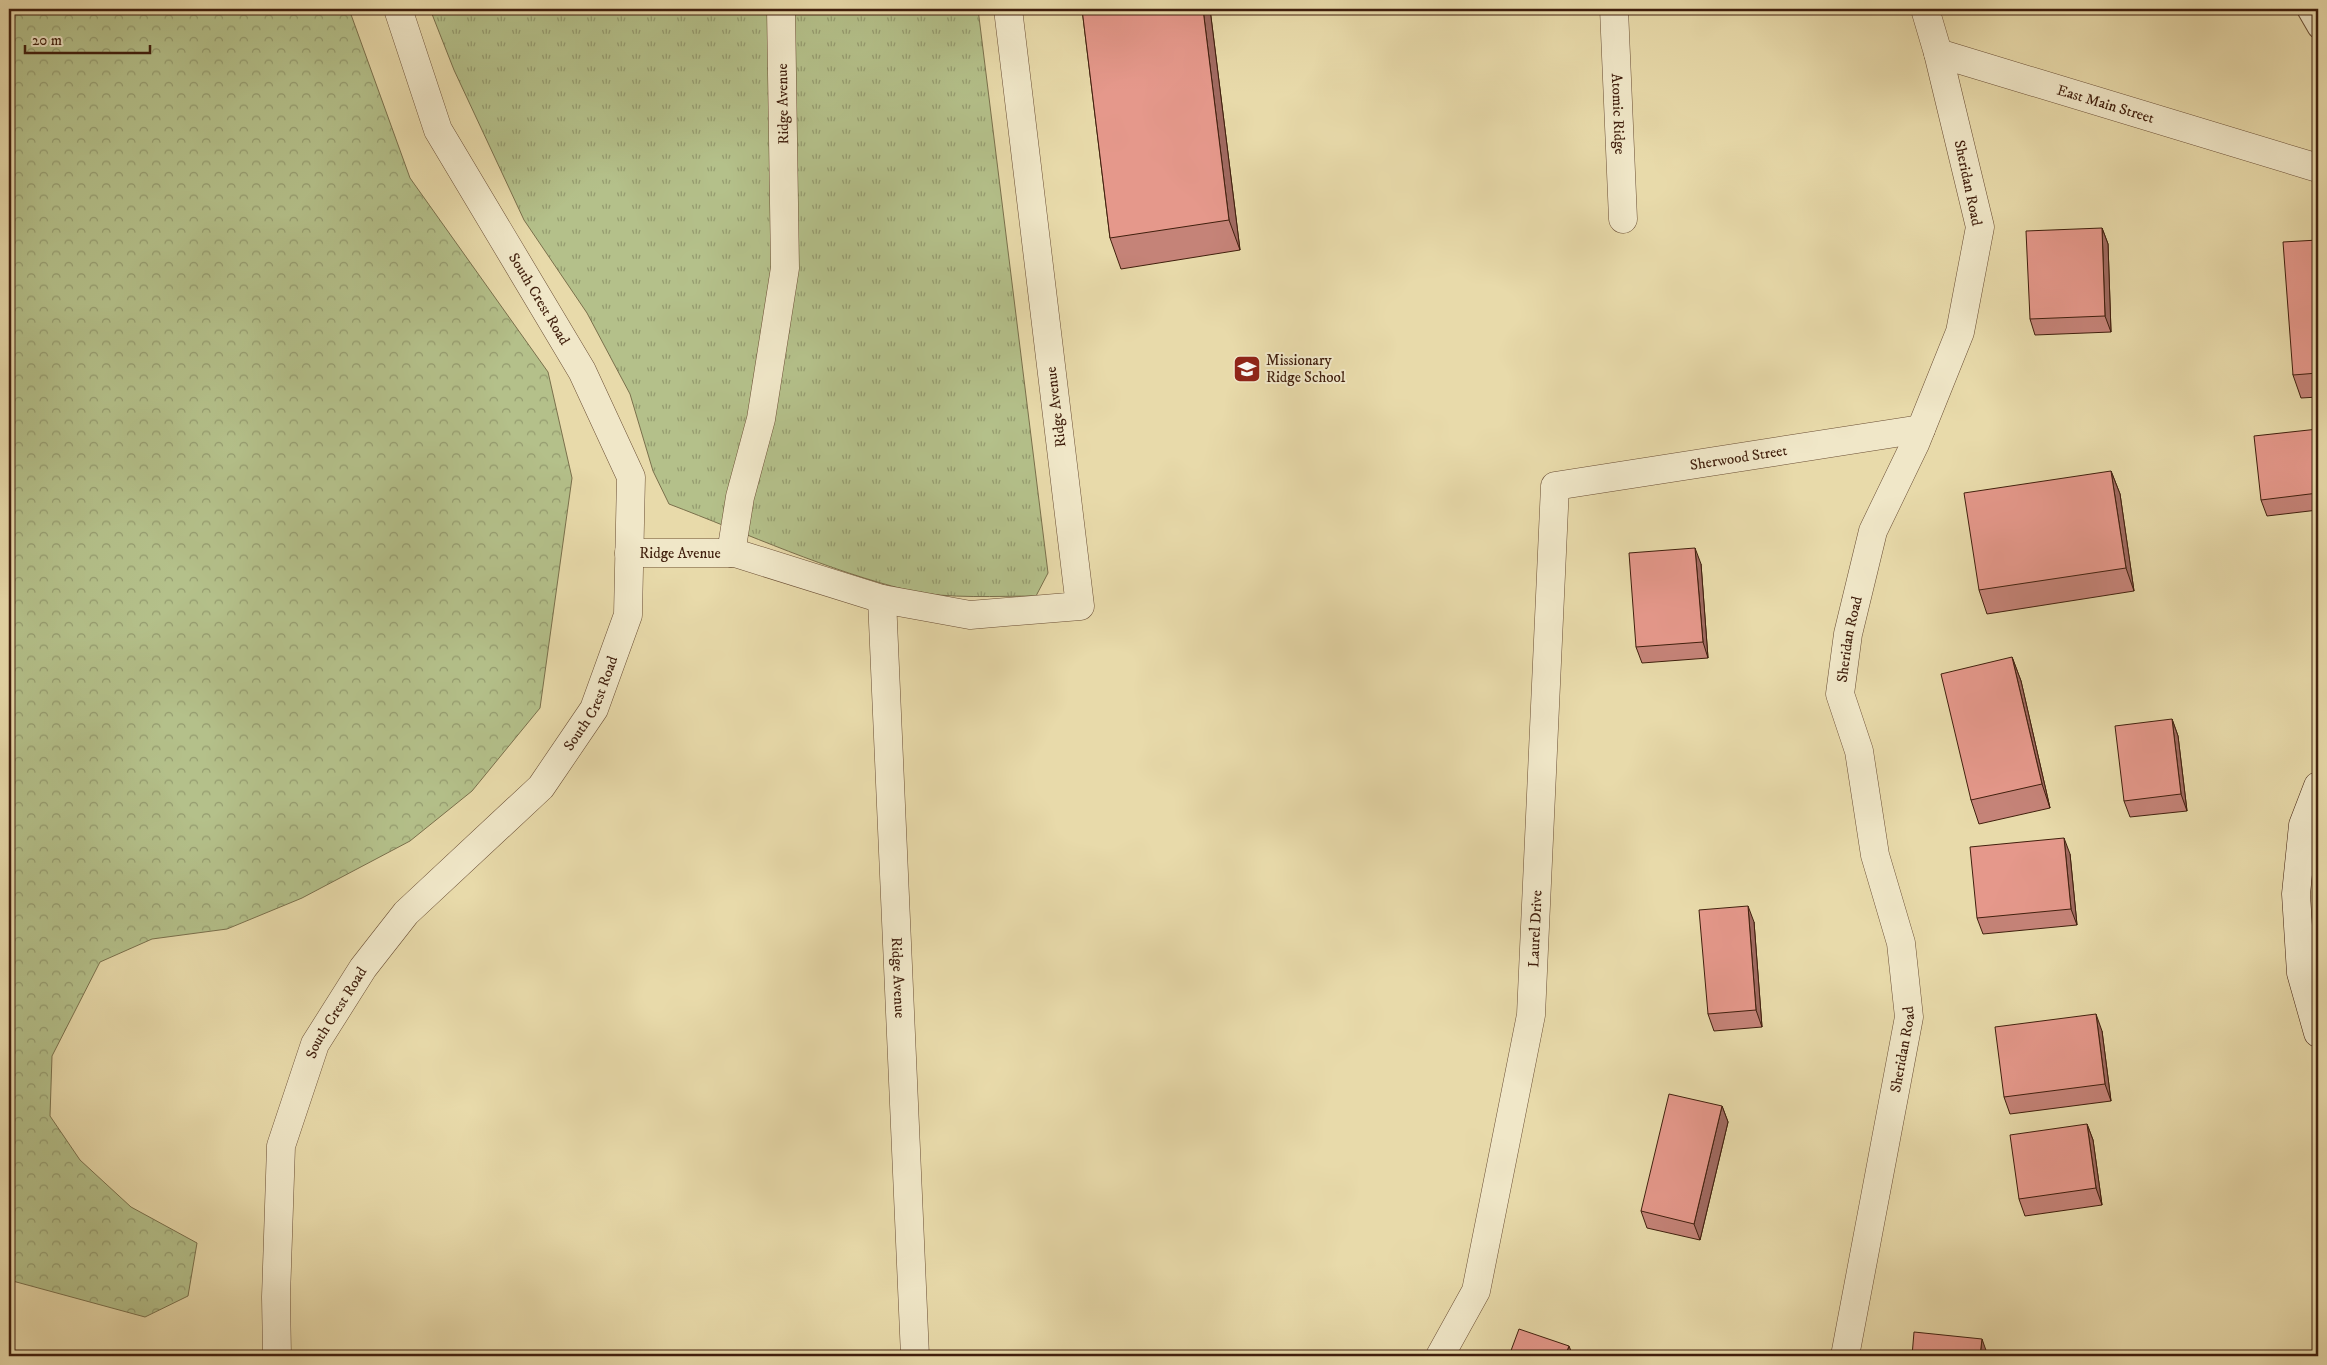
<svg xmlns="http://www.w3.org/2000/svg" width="2327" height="1365" viewBox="0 0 2327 1365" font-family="'IM FELL DW Pica',serif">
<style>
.forest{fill:url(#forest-crowns);stroke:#7a704c}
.park{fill:url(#park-tufts);stroke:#7a704c}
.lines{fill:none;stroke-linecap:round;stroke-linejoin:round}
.lane-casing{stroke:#6a4e34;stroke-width:22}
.street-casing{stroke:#6a4e34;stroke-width:29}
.secondary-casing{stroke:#401f0d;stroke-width:29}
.lane{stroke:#f0e7c8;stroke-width:20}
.street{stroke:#f0e7c8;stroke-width:28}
.secondary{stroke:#f0e7c8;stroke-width:28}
.wall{fill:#c58378;stroke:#401f0d}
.shaded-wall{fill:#a06a61;stroke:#401f0d}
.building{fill:#e5988b;stroke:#401f0d}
.labels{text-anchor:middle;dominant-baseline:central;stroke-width:4;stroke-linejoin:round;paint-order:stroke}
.street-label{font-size:15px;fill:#401f0d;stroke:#f0e7c8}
.poi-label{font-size:15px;fill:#401f0d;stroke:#f0e7c8;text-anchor:start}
</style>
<defs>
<pattern id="forest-crowns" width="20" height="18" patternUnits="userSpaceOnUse" patternTransform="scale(1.25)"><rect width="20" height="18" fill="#b4c08a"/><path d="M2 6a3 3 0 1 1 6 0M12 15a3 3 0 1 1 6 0" fill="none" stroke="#949b6f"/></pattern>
<pattern id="park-tufts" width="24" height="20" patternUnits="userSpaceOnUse" patternTransform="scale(1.25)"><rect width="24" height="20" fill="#b4c08a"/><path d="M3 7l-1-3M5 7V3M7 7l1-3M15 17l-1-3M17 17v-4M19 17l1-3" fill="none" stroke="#949b6f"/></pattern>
</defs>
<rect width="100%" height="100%" fill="#e8daaa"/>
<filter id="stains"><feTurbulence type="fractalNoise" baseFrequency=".004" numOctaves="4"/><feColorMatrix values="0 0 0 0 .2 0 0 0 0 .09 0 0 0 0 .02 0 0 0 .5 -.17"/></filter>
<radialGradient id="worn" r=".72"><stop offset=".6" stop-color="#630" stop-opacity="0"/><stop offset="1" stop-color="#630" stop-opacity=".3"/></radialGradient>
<!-- forest -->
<path class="forest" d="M9,9H349L410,178L548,372L572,478L540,708L472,791L410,841L302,898L227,929L152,939L100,962L52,1056L50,1116L80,1160L131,1207L197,1243L188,1296L145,1317L9,1280Z"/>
<!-- park -->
<path class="park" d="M430,9H978L1048,573L1036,596C999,596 947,599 911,591C828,571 748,534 669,504L653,471L630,394L587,313L524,220L454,70Z"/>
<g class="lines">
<!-- lane casing -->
<g class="lane-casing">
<path id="lane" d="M2307,9L2318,28"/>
</g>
<!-- street casing -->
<g class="street-casing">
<g id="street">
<path id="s1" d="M1614,9L1623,219"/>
<path id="s2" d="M1925,9L1938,53L2318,168"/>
<path id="s3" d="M629,553H735L882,599L970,615L1080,606L1008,9"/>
<path d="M731,553L740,497L761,419L785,268L781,9"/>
<path id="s4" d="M882,599L915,1356"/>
<path id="s5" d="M277,1356L276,1297L281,1146L315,1044L363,968L406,913L541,787L594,709L628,615L631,477L582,371L438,130L398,9"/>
<path id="s6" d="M1440,1356L1476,1291L1531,1015L1555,486L1921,429"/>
<path id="s7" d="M1845,1356L1909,1017L1901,943L1875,855L1859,751L1840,694L1848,634L1873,531L1915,444L1960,332L1980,227L1938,53"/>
</g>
</g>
<!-- secondary casing -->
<g class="secondary-casing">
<path id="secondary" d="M2318,786L2303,825L2296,894L2301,973L2318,1033"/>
</g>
<!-- lane -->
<use href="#lane" class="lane"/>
<!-- street -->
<use href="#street" class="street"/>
<!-- secondary -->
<use href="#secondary" class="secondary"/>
</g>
<!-- wall -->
<path class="wall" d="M1082,9H1210L1240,250L1121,269L1110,238Z
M2102,228L2108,244L2111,332L2035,335L2030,319Z
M2318,240V397L2301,398L2293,375Z
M2318,429V510L2267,516L2261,500Z
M2111,471L2120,494L2134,591L1987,614L1979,590Z
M1701,564L1708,658L1642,663L1636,647Z
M2012,657L2021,681L2050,808L1979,824L1971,800Z
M2172,719L2178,736L2187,811L2130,817L2124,801Z
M2070,854L2077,925L1983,934L1977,918Z
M1754,922L1762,1027L1714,1031L1708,1014Z
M2102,1031L2111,1101L2010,1114L2004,1097Z
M1722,1106L1728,1122L1700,1240L1647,1228L1641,1211Z
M2087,1124L2093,1140L2102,1205L2025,1216L2019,1199Z"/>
<!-- shaded-wall -->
<path class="shaded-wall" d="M1203,9H1210L1240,250L1229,220Z
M2102,228L2108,244L2111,332L2105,316Z
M2111,471L2120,494L2134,591L2126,568Z
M1695,548L1701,564L1708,658L1703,642Z
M2012,657L2021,681L2050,808L2042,784Z
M2172,719L2178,736L2187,811L2181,794Z
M2064,838L2070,854L2077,925L2071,909Z
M1748,906L1754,922L1762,1027L1756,1010Z
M2096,1014L2102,1031L2111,1101L2105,1084Z
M1722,1106L1728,1122L1700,1240L1694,1224Z
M2087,1124L2093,1140L2102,1205L2096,1188Z
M1982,1339L1988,1356H1980Z
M1569,1346L1573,1356H1565Z"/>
<!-- building -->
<path class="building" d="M1082,9H1203L1229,220L1110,238Z
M2102,228L2105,316L2030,319L2026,231Z
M2318,240V373L2293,375L2283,242Z
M2318,429V493L2261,500L2254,436Z
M2111,471L2126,568L1979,590L1964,493Z
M1695,548L1703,642L1636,647L1629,553Z
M2012,657L2042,784L1971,800L1941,674Z
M2172,719L2181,794L2124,801L2115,726Z
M2064,838L2071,909L1977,918L1970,847Z
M1748,906L1756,1010L1708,1014L1699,910Z
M2096,1014L2105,1084L2004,1097L1995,1027Z
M1669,1094L1722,1106L1694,1224L1641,1211Z
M2087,1124L2096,1188L2019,1199L2010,1135Z
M1519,1329L1569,1346L1565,1356H1509Z
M1914,1332L1982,1339L1980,1356H1912Z"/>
<!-- icons -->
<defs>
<g id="school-square" transform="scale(1.4375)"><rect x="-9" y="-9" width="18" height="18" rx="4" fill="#8f2418" stroke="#f0e7c8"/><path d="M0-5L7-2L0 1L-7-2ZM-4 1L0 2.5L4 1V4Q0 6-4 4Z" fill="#fff"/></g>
</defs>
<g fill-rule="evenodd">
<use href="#school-square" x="1247" y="369"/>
</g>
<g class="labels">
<!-- street labels -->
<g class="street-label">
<text transform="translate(783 104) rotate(-91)">Ridge Avenue</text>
<text stroke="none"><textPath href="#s2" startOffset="221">East Main Street</textPath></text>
<text stroke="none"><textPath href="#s1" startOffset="105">Atomic Ridge</textPath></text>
<text transform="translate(1968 183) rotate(78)">Sheridan Road</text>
<text transform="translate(539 299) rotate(59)">South Crest Road</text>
<text transform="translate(1056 407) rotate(-97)">Ridge Avenue</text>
<text stroke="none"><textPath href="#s6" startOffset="1071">Sherwood Street</textPath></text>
<text stroke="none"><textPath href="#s3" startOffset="51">Ridge Avenue</textPath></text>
<text stroke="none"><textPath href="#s7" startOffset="732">Sheridan Road</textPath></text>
<text stroke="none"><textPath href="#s5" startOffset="760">South Crest Road</textPath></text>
<text stroke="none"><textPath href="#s6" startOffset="442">Laurel Drive</textPath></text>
<text stroke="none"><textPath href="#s4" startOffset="379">Ridge Avenue</textPath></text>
<text stroke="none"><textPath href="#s5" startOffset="355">South Crest Road</textPath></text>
<text stroke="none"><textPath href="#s7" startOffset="312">Sheridan Road</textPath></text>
</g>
<!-- poi labels -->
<g class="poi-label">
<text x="1266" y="360">Missionary<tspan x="1266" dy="17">Ridge School</tspan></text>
</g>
</g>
<!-- margin -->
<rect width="2327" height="1365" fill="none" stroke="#e8daaa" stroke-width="30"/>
<rect x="10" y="10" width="2307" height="1345" fill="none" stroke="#401f0d" stroke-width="2.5"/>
<rect x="15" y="15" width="2297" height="1335" fill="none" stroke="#401f0d"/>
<!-- scale -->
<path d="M25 45v8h125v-8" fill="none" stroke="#401f0d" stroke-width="2.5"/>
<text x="32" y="45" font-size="15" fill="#401f0d" stroke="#f0e7c8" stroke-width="4" paint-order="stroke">20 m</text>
<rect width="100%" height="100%" filter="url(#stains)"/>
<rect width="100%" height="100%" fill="url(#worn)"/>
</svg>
